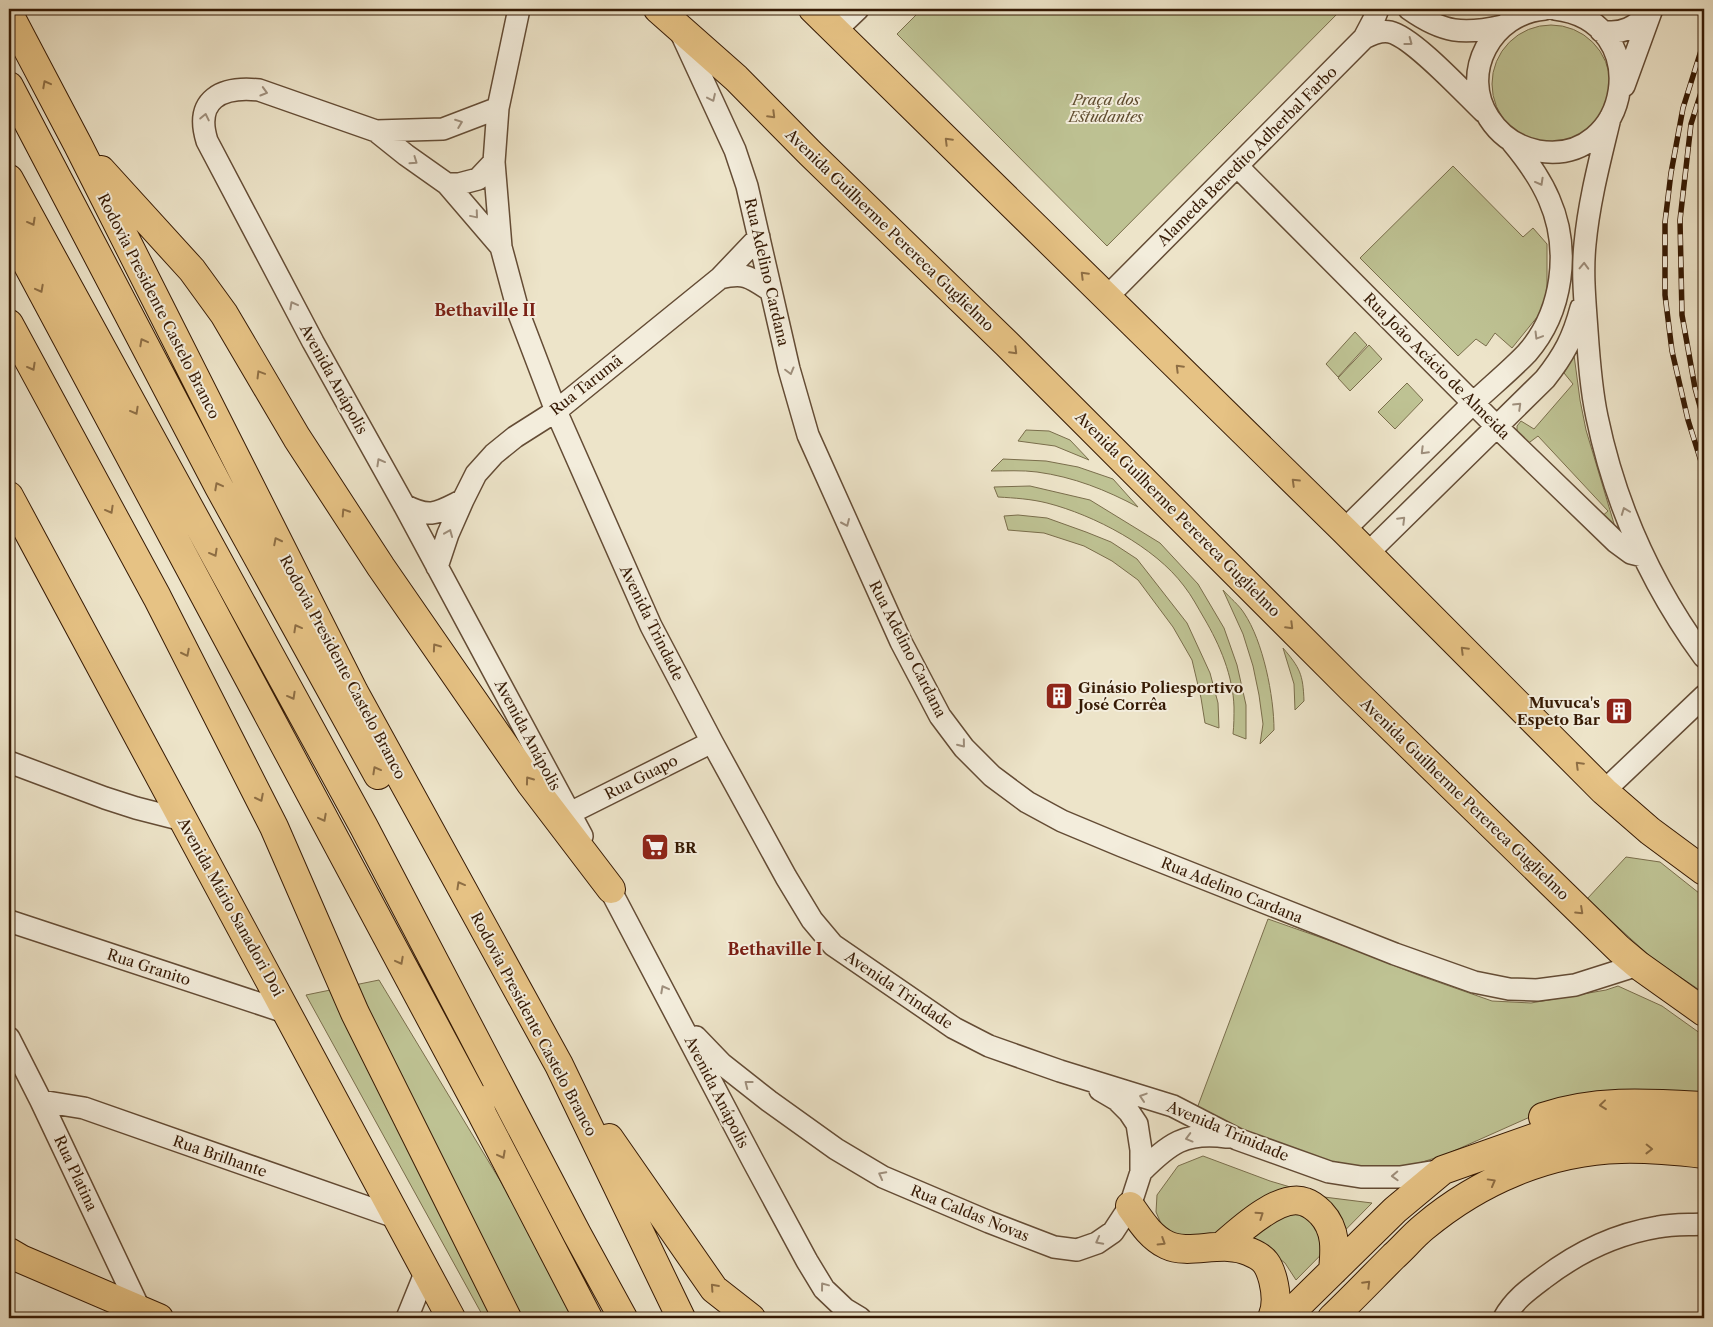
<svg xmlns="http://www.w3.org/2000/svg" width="1713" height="1327" viewBox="0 0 1713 1327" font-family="'Libre Caslon Text',serif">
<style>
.green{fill:#bec293;stroke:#7a6e4c}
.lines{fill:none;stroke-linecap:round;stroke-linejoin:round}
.minor-casing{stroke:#644c35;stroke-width:24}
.major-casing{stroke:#361a04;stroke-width:30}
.highway-casing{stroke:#361a04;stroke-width:30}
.minor{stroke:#f3eddc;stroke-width:21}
.major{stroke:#e6c284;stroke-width:28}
.highway{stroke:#e6c284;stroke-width:28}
.rail-casing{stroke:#361a04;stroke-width:5.5}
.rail{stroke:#f3eddc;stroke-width:4;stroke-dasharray:11;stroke-linecap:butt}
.oneway{stroke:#9e8e7b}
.oneway2{stroke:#8e6e44}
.labels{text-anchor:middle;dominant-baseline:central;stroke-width:4;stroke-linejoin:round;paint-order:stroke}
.park-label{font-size:15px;font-style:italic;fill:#5f4c2f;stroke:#f3eddc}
.street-label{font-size:15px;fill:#361a04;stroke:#f3eddc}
.poi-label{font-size:15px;font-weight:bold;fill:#361a04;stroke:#f3eddc;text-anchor:start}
.neighbourhood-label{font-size:16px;font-weight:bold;fill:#7a1f14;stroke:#f3eddc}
</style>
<rect width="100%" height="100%" fill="#ede4c9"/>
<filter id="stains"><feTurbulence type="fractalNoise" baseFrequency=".004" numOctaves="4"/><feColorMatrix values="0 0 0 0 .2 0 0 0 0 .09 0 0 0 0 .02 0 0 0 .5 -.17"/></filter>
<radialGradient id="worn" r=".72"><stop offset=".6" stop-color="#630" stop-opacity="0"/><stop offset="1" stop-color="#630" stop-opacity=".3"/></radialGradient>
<!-- green -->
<path class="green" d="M922,9H1342L1107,246L897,34Z
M1492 84a59 59 0 1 1 118 0a59 59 0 1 1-118 0Z
M1453,166L1523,237L1533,228L1547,244V295L1538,316L1512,348L1495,333L1486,346L1476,339L1458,356L1360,258Z
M1355,332L1367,345L1338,377L1326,364Z
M1369,345L1382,359L1350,391L1338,378Z
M1574,355L1580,400L1586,430L1618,537L1600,518L1608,511L1538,436L1526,445L1517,432V426L1521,421L1534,429L1573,384L1564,373Z
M1407,383L1423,400L1395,429L1378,412Z
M1026,430L1049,431L1070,440L1089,460L1055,446L1018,441Z
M1003,459L1046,461L1078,467L1113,479L1138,507C1106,490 1074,477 1037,472C1022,470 1006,471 991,471Z
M1030,486L1090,500L1160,543L1198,584L1224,628L1237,665L1246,705V739L1233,734C1234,725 1234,716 1234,707C1233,676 1220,645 1204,618C1198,608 1192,596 1184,586C1155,547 1094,515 1047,503C1031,499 1015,498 998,497L994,487Z
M1018,515L1047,518L1086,532L1111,542L1137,559L1187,623L1210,673L1218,703L1219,728L1205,723L1201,698L1192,660L1173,627L1138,580L1112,561L1084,546L1044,533L1008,530L1004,516Z
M1223,590C1230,598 1239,605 1244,613C1263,641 1274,696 1274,730L1260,744L1263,724L1259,695L1253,666L1243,634Z
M1283,648C1300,668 1303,674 1304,701L1295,710L1294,684Z
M1626,857L1660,862L1704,897V993L1652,958L1587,899Z
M1268,919L1345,946L1418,975L1492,1001L1531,1003L1606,990L1618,986L1662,1006L1704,1036V1101L1530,1117L1447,1154L1401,1169L1365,1171L1318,1164L1196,1111Z
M379,980L507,1192L575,1318H484L306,995Z
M1203,1156L1270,1181L1324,1197L1372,1203L1296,1280L1285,1263L1258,1242L1166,1235L1156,1212L1157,1195L1178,1166Z"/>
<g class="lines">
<!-- minor casing -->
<g class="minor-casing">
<path id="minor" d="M519,9L498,108L494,162L501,247L519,314L556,411L651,626L712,742L786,877L812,920L833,945L954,1028L989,1046L1060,1071L1173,1106L1237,1139L1329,1172L1361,1177H1400L1443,1170
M1409,9C1443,33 1463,35 1503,26
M1545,9C1492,13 1459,73 1489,118C1500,135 1517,147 1538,151C1631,167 1656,21 1555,9
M836,30L858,9
M1601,31C1622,35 1636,27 1650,12
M681,33L735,150L747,186L789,369L808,435L901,642L930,697L940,716L964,748L992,776L1027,802L1062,821L1122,846L1395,954L1474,982L1509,989L1537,990L1575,985L1638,965
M1364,38C1372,34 1381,30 1390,32C1413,37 1465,94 1484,112
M1624,86L1652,9
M1610,118C1600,160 1589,201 1585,244C1582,273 1585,302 1587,331C1589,360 1591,389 1597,417C1615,504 1652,586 1704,657
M376,131L443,129L498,108
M494,162L478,179L459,184H447L406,155L376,131L259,90C222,86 194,99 207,141L313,342L404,505L582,836
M1237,166L1496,426L1616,542L1631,553L1643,556
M447,184L501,247
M720,278C745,272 750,277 771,291
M1107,297L1364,38L1374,19L1378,9
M404,505C431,519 437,513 463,500
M1344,530C1385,490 1425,450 1466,410C1485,391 1508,373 1527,353C1563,312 1571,249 1549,199C1540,178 1527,160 1512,142
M1367,554L1545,379C1564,355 1573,338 1581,308
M437,567L448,534L463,500L476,474L494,454L515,437L556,411L720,278L759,237
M9,762L105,798L136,808L183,820
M1604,791L1704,696
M570,813L712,742
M603,876L753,1161L807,1261L824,1289L845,1309L860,1318
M9,921L288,1013
M696,1037L722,1064L769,1101L836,1149L883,1177L989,1222L1054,1247L1077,1250L1097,1243L1113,1232L1130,1206L1141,1172V1150L1137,1124L1129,1112L1117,1100L1100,1090
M9,1038L41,1101L140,1310
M41,1101L84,1108L398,1218
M1141,1172C1169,1144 1185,1131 1227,1137
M407,1318L426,1271
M1504,1318C1514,1300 1528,1290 1544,1278C1578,1252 1616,1234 1658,1227C1673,1224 1689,1225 1704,1224"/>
</g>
<!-- major casing -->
<g class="major-casing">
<path id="major" d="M658,9L736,78L810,153L1007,344L1352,689L1619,949L1638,965L1704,1012
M813,9L1344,530L1604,791L1650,831L1704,871
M9,496L451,1318
M1543,1117C1595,1099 1650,1103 1704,1106
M1130,1206C1140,1220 1150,1237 1167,1245C1190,1256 1223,1239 1250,1252C1265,1258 1269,1265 1273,1280C1276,1292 1277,1307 1272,1318
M1222,1246C1239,1231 1281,1192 1305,1202C1311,1204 1317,1209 1321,1213C1337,1230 1335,1250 1333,1271
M9,1252L21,1259L159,1318
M1285,1318L1395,1210L1443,1170L1542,1135L1575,1128L1612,1123L1657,1124L1704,1129
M1332,1318C1353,1298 1373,1277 1394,1256C1404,1247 1413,1236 1424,1227C1479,1181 1548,1151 1621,1149C1649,1148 1677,1151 1704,1154"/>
</g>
<!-- highway casing -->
<g class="highway-casing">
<path id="highway" d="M9,14L78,145L354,692L559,1065L681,1318
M9,86L219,487L378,775
M101,170L192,270L224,314L297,438L381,567L531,784L611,889
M9,179L364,827L577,1234L623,1318
M9,230L483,1116
M9,324L157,597L274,827L355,1013L507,1318
M476,1098L483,1116L588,1318
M609,1138L714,1289L751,1318"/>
</g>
<!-- minor -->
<use href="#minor" class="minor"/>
<!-- major -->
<use href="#major" class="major"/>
<!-- highway -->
<use href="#highway" class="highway"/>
<!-- rail casing -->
<g class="rail-casing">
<path id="rail" d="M1704,41L1683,108L1671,173L1665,222V295L1672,351L1688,420L1704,471
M1704,83L1691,124L1680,220L1682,315L1695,388L1704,421"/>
</g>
<!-- rail -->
<use href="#rail" class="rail"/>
</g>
<!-- one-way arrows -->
<defs><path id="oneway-chevron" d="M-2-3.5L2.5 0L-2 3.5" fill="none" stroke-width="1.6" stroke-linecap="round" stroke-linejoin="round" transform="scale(1.25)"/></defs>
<g class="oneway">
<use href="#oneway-chevron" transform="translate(1409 42) rotate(37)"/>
<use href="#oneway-chevron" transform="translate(264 92) rotate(16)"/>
<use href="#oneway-chevron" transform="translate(712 98) rotate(65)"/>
<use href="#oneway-chevron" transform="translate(205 117) rotate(-78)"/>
<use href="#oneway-chevron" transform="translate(459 123) rotate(-21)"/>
<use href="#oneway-chevron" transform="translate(414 161) rotate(35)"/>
<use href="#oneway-chevron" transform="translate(1540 182) rotate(61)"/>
<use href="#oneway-chevron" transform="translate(475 215) rotate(50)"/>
<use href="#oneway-chevron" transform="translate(1584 266) rotate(-88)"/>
<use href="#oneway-chevron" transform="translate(293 305) rotate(-118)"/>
<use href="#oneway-chevron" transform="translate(1538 336) rotate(121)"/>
<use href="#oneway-chevron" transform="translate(790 371) rotate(75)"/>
<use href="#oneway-chevron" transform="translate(1518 406) rotate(-44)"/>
<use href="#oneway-chevron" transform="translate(1424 451) rotate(135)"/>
<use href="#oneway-chevron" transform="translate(380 462) rotate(-119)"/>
<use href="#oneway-chevron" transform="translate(1625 511) rotate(-111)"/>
<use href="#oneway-chevron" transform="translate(1402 520) rotate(-45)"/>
<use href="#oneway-chevron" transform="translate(846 523) rotate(66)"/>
<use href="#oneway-chevron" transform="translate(449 533) rotate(-68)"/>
<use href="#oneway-chevron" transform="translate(962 744) rotate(51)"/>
<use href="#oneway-chevron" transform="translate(664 989) rotate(-118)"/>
<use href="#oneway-chevron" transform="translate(748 1084) rotate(-142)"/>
<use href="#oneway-chevron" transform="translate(1143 1097) rotate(-162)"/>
<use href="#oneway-chevron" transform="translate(1189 1138) rotate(165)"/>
<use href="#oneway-chevron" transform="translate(882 1175) rotate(-152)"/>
<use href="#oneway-chevron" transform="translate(1395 1176) rotate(178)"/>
<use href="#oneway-chevron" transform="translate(1099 1241) rotate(152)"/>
<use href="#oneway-chevron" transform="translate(824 1286) rotate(-127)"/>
</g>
<g class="oneway2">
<use href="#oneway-chevron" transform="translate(46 84) rotate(-118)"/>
<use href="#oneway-chevron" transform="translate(772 115) rotate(45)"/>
<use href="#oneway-chevron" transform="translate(948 141) rotate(-135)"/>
<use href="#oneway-chevron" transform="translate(32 222) rotate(61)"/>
<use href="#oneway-chevron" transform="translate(1084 275) rotate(-135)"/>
<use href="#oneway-chevron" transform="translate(40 289) rotate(62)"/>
<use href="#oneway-chevron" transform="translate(143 342) rotate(-118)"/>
<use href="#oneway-chevron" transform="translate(1014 351) rotate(45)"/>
<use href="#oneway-chevron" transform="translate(32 367) rotate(61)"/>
<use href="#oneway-chevron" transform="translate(1179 368) rotate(-135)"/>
<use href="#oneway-chevron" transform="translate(260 374) rotate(-121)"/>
<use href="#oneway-chevron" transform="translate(135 411) rotate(61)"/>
<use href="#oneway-chevron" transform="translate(1295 482) rotate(-136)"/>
<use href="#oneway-chevron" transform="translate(218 486) rotate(-118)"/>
<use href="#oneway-chevron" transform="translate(110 510) rotate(61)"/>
<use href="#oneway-chevron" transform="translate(345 512) rotate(-123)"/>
<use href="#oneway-chevron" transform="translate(277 541) rotate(-117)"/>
<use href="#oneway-chevron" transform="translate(214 553) rotate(61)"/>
<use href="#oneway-chevron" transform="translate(1290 626) rotate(45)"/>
<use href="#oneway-chevron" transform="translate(297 628) rotate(-119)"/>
<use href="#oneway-chevron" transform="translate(436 647) rotate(-125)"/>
<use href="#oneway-chevron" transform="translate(1464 650) rotate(-135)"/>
<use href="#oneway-chevron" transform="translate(186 653) rotate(63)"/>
<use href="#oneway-chevron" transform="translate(292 696) rotate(61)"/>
<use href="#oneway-chevron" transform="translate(1579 765) rotate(-135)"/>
<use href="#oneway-chevron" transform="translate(376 770) rotate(-119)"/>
<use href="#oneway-chevron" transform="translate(529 780) rotate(-126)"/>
<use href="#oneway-chevron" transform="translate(260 798) rotate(63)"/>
<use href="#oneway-chevron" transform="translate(323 818) rotate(62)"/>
<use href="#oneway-chevron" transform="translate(460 885) rotate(-119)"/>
<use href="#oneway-chevron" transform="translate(1580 911) rotate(43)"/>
<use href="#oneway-chevron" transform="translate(400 961) rotate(62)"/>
<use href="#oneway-chevron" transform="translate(1603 1105) rotate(174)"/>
<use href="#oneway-chevron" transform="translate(1649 1149) rotate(1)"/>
<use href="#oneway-chevron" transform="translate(502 1155) rotate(62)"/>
<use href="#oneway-chevron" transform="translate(1492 1182) rotate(-29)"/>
<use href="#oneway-chevron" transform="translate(1260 1215) rotate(-34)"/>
<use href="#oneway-chevron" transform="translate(1162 1242) rotate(32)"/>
<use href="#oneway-chevron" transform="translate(1367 1284) rotate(-45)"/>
<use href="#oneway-chevron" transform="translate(714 1287) rotate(-132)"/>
</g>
<!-- icons -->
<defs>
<g id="building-square" transform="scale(1.4375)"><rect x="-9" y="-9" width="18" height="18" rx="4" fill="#8f2418" stroke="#f3eddc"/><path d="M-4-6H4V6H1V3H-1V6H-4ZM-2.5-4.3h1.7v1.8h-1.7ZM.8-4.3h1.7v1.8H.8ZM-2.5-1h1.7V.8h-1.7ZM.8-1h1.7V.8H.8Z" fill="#fff"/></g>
<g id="supermarket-square" transform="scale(1.4375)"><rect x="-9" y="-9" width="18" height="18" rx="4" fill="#8f2418" stroke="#f3eddc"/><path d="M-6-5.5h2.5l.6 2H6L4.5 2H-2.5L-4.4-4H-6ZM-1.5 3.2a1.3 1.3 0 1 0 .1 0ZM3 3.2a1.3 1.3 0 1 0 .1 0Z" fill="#fff"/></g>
</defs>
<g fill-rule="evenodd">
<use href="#building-square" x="1059" y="696"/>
<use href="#building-square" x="1619" y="711"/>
<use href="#supermarket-square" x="655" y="847"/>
</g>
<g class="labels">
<!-- park labels -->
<g class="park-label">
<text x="1106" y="99">Praça dos<tspan x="1106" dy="17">Estudantes</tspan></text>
</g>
<!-- street labels -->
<g class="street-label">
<text transform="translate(1247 156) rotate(-45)">Alameda Benedito Adherbal Farbo</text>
<text transform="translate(890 230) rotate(44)">Avenida Guilherme Perereca Guglielmo</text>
<text transform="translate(767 272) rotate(77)">Rua Adelino Cardana</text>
<text transform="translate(159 306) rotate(63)">Rodovia Presidente Castelo Branco</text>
<text transform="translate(1437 366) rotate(45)">Rua João Acácio de Almeida</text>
<text transform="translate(334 379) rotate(61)">Avenida Anápolis</text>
<text transform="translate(586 385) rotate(-38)">Rua Tarumã</text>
<text transform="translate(1178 514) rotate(45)">Avenida Guilherme Perereca Guglielmo</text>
<text transform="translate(652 623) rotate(64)">Avenida Trindade</text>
<text transform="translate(908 649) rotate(63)">Rua Adelino Cardana</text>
<text transform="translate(343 667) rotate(62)">Rodovia Presidente Castelo Branco</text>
<text transform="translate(528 735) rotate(62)">Avenida Anápolis</text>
<text transform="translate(641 777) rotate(-27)">Rua Guapo</text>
<text transform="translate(1465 799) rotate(44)">Avenida Guilherme Perereca Guglielmo</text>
<text transform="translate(1232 890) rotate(22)">Rua Adelino Cardana</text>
<text transform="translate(231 907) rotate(61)">Avenida Mário Sanadori Doi</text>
<text transform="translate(149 967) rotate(18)">Rua Granito</text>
<text transform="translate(899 990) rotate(34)">Avenida Trindade</text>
<text transform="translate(534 1024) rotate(62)">Rodovia Presidente Castelo Branco</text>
<text transform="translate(717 1092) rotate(63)">Avenida Anápolis</text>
<text transform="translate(1228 1131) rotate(23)">Avenida Trinidade</text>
<text transform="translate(220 1156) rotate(19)">Rua Brilhante</text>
<text transform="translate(76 1173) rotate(65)">Rua Platina</text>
<text transform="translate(970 1213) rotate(22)">Rua Caldas Novas</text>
</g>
<!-- poi labels -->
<g class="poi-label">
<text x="1078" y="687">Ginásio Poliesportivo<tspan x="1078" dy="17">José Corrêa</tspan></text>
<text x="1600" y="702" text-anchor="end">Muvuca's<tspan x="1600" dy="17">Espeto Bar</tspan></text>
<text x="674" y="847">BR</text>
</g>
<!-- neighbourhood labels -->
<g class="neighbourhood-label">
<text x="485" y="310">Bethaville II</text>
<text x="775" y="949">Bethaville I</text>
</g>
</g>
<!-- margin -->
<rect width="1713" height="1327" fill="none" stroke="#ede4c9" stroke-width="30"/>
<rect x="10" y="10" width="1693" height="1307" fill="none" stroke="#361a04" stroke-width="2.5"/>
<rect x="15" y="15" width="1683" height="1297" fill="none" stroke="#361a04"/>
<rect width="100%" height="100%" filter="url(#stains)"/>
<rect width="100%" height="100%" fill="url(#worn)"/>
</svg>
